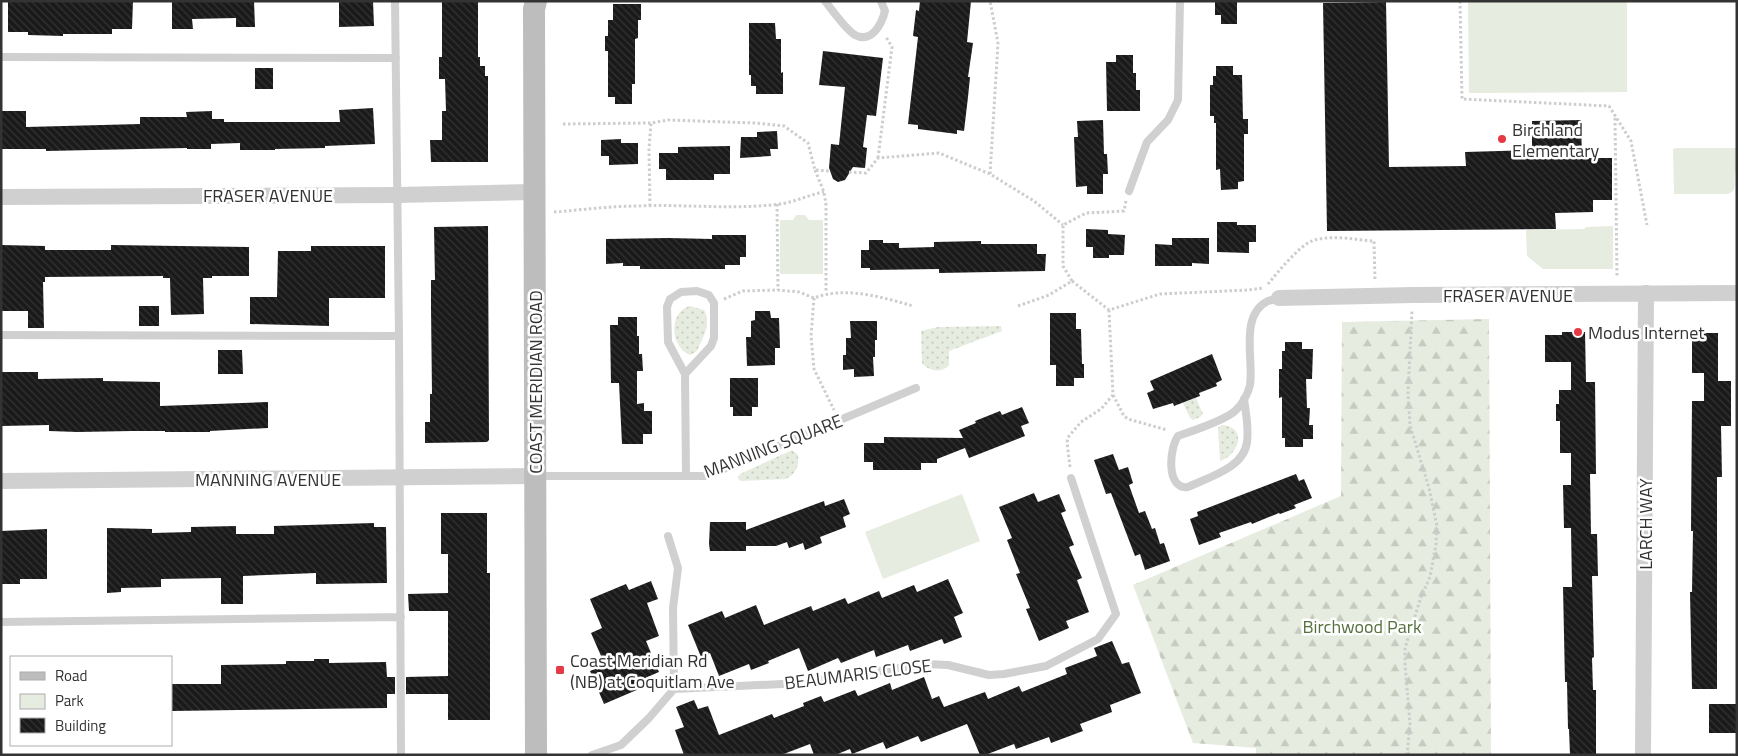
<svg xmlns="http://www.w3.org/2000/svg" width="1738" height="756" viewBox="0 0 1738 756" font-family="'Titillium Web',sans-serif">
<style>
.grass{fill:url(#grass-dots)}
.forest{fill:url(#forest-firs)}
.park{fill:#e6ecdf}
.building{fill:url(#building-back-hatch)}
.lines{fill:none;stroke-linecap:round;stroke-linejoin:round}
.path{stroke:#cdcdcd;stroke-width:3;stroke-dasharray:2.5 2.5;stroke-linecap:butt}
.lane{stroke:#d0d0d0;stroke-width:8}
.street{stroke:#d0d0d0;stroke-width:16}
.secondary{stroke:#bdbdbd;stroke-width:22}
.poi-dot{fill:#e63946;stroke:#fff;stroke-width:2}
.labels{text-anchor:middle;dominant-baseline:central;stroke-width:5;stroke-linejoin:round;paint-order:stroke}
.poi-label{font-size:18px;fill:#333;stroke:#fff;text-anchor:start}
.street-label{font-size:18px;fill:#333;stroke:#fff}
.park-label{font-size:18px;fill:#56703f;stroke:#fff}
</style>
<defs>
<pattern id="grass-dots" width="8" height="8" patternUnits="userSpaceOnUse" patternTransform="scale(1.25)"><rect width="8" height="8" fill="#e6ecdf"/><path d="M2 2h.1M6 6h.1" fill="none" stroke="#c6cbc0" stroke-width="1.8" stroke-linecap="round"/></pattern>
<pattern id="forest-firs" width="22" height="20" patternUnits="userSpaceOnUse" patternTransform="scale(1.25)"><rect width="22" height="20" fill="#e6ecdf"/><path d="M5 1l3.5 6h-7zM16 11l3.5 6h-7z" fill="#c6cbc0"/></pattern>
<pattern id="building-back-hatch" width="6" height="6" patternUnits="userSpaceOnUse" patternTransform="scale(1.25)"><rect width="6" height="6" fill="#1a1a1a"/><path d="M-1 5l2 2M0 0l6 6M5-1l2 2" fill="none" stroke="#333"/></pattern>
</defs>
<rect width="100%" height="100%" fill="#fff"/>
<!-- grass -->
<path class="grass" d="M690,306L704,310C712,325 703,336 697,351L690,355C671,348 667,313 690,306Z
M1001,326L1002,331L949,351V365C941,374 929,371 922,363L921,331L938,327Z
M1196,398L1203,414L1200,417L1193,420L1190,418L1183,403Z
M1222,425C1248,427 1239,455 1220,461L1218,427Z
M792,450L798,455C799,466 797,473 786,479L741,481L739,480L738,477L740,474Z"/>
<!-- forest -->
<path class="forest" d="M1489,319L1491,755H1256V748L1193,743L1133,585L1341,496L1342,322Z"/>
<!-- park -->
<path class="park" d="M1468,1H1627V92L1469,93Z
M1676,148H1737V170C1732,176 1737,185 1733,191L1728,194H1674L1673,149Z
M796,215H805L809,220H823V274H780V220H793Z
M1613,226V269H1543L1527,256L1526,230L1584,229L1586,227Z
M962,494L980,541L883,579L865,532Z"/>
<!-- building -->
<path class="building" d="M8,1H133L132,29H112V34H63V36L28,35V32H8Z
M172,1H254L255,27H236V18L192,19L193,29H172Z
M339,1H373L374,26L339,27Z
M478,1V57H480V66H485V76H488V162H431L430,140H442V111H446L445,79H439V57H442V2Z
M920,1H971L967,42L973,43L968,77H970L968,97L964,131L957,130V134L918,129V125L908,124L918,37L913,36L916,10L919,11Z
M1215,1H1237V24H1221V15H1215Z
M1386,2L1389,167L1466,166L1465,152L1532,150V121L1581,120L1582,158H1612V200H1593V212L1555,213L1556,229L1327,231L1323,3Z
M613,4H641V20H638V38L635,39V84H632V104H615V97H608V51H605V36H608V20H613Z
M749,23H775L776,39H781V73L783,72V94H756V86H751V75H749Z
M823,51L883,58L876,116L867,115L863,147L867,148L865,168L853,167L845,180L838,182L833,179L829,168L831,144L839,145L845,87L819,85Z
M1116,55H1133V73H1136V90H1140V111H1107L1106,62H1116Z
M1216,66H1233V75H1242L1243,119H1248V134H1244V181L1238,182V189L1221,190L1220,169L1216,170V123H1214V116H1210V85H1213V76H1216Z
M255,68H273V89H255Z
M373,108L375,144L325,146V148L275,149V150H240V143L211,144V149H187V148L46,151V149H1V111H26V127L140,124V117H187L186,112L212,111V119H224V122H340L339,110Z
M1103,120L1104,154H1107L1108,174H1103V194H1087V186L1076,187L1074,137H1078L1077,121Z
M777,131L778,149H770L771,156L740,158L741,137H757V132Z
M621,139V143H638V164L609,165V156H601V140Z
M730,146V174H714V180H666V169H659V153H678V147Z
M1217,222H1237V225H1256V242H1249V253L1217,252Z
M488,226L489,440L487,442L425,443V422H430V394H432L431,308V280H435L434,227Z
M1086,229L1108,230V234L1125,235L1124,255H1109V258H1093V247H1086Z
M712,235H746V257H740V265H725V269H640V266H623V263L606,264V239L668,238L712,239Z
M1172,238H1209V264L1192,263V266H1155V244L1172,245Z
M869,240H883V243H899V248L934,247V242L981,241V244H1037V254H1046L1045,271L939,273V269L870,270V268H861V250H869Z
M1,245L45,246V250H111V245L249,247V276H212V278H203L204,314L171,315L170,278H163V276L45,277V282H43L44,328H28V311H1Z
M311,246H385V298H329V326L250,324V297H277L278,251H311Z
M139,306H159V326H139Z
M755,311H770L771,318H779L780,348H775V365L747,366L746,337H751V321L755,320Z
M1050,313H1076V329H1081L1082,364H1084V378H1074V386H1056V365H1050Z
M618,317H637V336H639V354H642L643,371H637V404L644,403V411H652V434H643V444H622L619,383H611L610,325H618Z
M850,321H877V340H875V357H873L874,376L854,377V369L843,370V355H846V338H851Z
M1562,332H1585L1586,382H1595L1596,474H1590L1591,534H1597L1598,576H1592L1594,657L1592,658L1593,690H1596V755H1570L1569,729H1568L1567,682H1565L1563,587H1572L1571,528H1564L1563,485H1571V453H1560V421H1556V404H1559V390H1571V362H1545V335H1562Z
M1692,333H1718V381H1731V426H1721L1722,477H1717V689H1692L1690,592H1692L1693,531H1691L1692,401H1704V373H1692Z
M1285,342H1302V349H1313L1312,379H1306L1307,408H1310L1309,425H1313V439H1303V447H1285V438H1282V397L1279,398V369H1282V351H1285Z
M218,350H242L243,374H218Z
M1212,354L1222,380L1216,383L1217,386L1199,393L1200,396L1174,406L1173,403L1153,409L1147,393L1154,390L1150,381Z
M1,372H38V379L103,378V381L160,382V406L268,402V428L210,431V432H165V431H132L78,432L49,431V425L2,426Z
M730,378H758V407H752V416H733V407H730Z
M1022,407L1029,423L1021,426L1025,436L969,458L965,448L937,459V463H921V470H873V462H864V443H884V437L963,438L959,430L976,423L975,421L1000,411L1002,415Z
M1113,454L1119,470L1128,467L1133,483L1129,485L1139,513L1145,511L1152,529L1155,528L1160,544L1164,543L1170,561L1145,570L1140,554L1135,556L1111,493L1106,494L1094,460Z
M1296,474L1299,481L1304,479L1312,498L1294,505L1296,508L1280,514L1279,513L1252,524L1251,522L1219,533L1221,537L1199,545L1190,519L1198,516L1197,512Z
M1034,493L1038,502L1059,494L1066,511L1061,513L1074,545L1069,547L1082,578L1077,580L1089,612L1066,621L1069,628L1039,641L1026,609L1030,608L1016,574L1020,573L1007,540L1012,538L999,507Z
M844,499L850,514L843,517L846,527L820,537L822,543L805,550L803,543L789,548L787,542L776,546H746V551H710L709,544L710,522H746V530L824,501L825,506Z
M441,513H487V573H490V720H448V694H406V677L448,676V611H409L408,594L448,593V554H441Z
M374,523V527H386L387,583L316,584V573L243,576V604H221V578L161,579V587L121,588V592L107,593V528L152,529V533L191,532V527L236,526V534H274V526Z
M47,529V579H20V584H1V531Z
M948,579L963,613L954,617L962,637L944,644L942,639L910,651L908,645L876,657L874,650L841,663L838,658L808,671L799,648L768,661L769,663L751,670L749,664L719,676L710,653L701,657L688,625L722,611L725,618L756,605L764,625L811,606L813,611L845,598L848,604L879,591L882,598L914,585L917,592Z
M651,581L658,599L647,603L659,636L646,641L659,672L636,682L639,689L604,704L590,671L605,665L591,633L602,628L590,599L626,584L629,590Z
M1112,641L1122,664L1129,662L1141,693L1110,705L1112,712L1080,724L1083,731L1051,743L1049,737L1016,749L1014,744L985,755H980L967,724L921,742L918,736L886,749L883,742L852,754L850,749L835,755H814L810,744L781,755H684L675,730L684,727L676,707L694,700L698,709L708,706L719,735L772,714L774,718L804,706L803,703L821,696L824,702L855,690L858,696L890,683L892,690L924,677L932,699L939,696L944,707L985,692L988,699L1019,686L1022,692L1067,674L1065,668L1097,656L1094,648Z
M314,659H329V663L386,662L387,677H395V694H387V708L171,711V684H221V665L286,664V661H314Z
M1709,704H1737V733H1709Z"/>
<g class="lines">
<!-- path -->
<path class="path" d="M1460,1L1462,99L1609,106L1631,141L1647,225
M1615,118L1617,277
M563,124L651,123
M878,158L892,47L886,37
M815,170L824,192L826,205V293
M849,172L866,173L878,158L939,153L990,174L1034,201L1063,225
M990,174L998,43L990,1
M777,204L778,290
M650,206L649,149L651,123L668,120L754,123L784,126L808,143L815,170L830,171
M554,212C582,210 610,206 638,206C686,204 733,210 780,204C795,202 808,195 824,192
M1072,281L1109,310L1160,294L1248,290L1263,288
M1268,284C1277,273 1300,245 1312,241C1331,234 1355,240 1374,241L1375,281
M814,298L811,336L814,369L834,410
M724,299L743,291L778,290L799,292L814,298C845,286 882,297 913,306
M1018,306L1049,295L1072,281L1063,266V225L1086,213L1124,211L1126,201
M1113,395L1124,416L1128,419L1167,430
M1070,467L1067,442L1069,436L1081,422L1101,409L1113,395L1109,310
M1407,755L1410,724L1405,664V648L1421,597L1430,577L1436,544L1437,526L1429,488L1410,425L1408,393L1412,311"/>
<!-- lane -->
<path class="lane" d="M395,1L399,336L401,755
M825,1C833,11 845,29 855,35C872,44 882,23 885,11L881,1
M1,57L396,58
M1129,191L1147,142L1168,120L1178,100L1180,1
M1,335L399,336
M685,374L668,342L667,307L670,299L681,292L697,291L709,295L714,303V338L711,346L685,374L686,476
M1244,399C1246,413 1249,428 1247,442C1244,468 1209,477 1188,487C1166,490 1169,449 1178,436C1192,431 1224,421 1235,411C1242,405 1248,394 1250,385C1254,360 1239,315 1268,301C1271,300 1275,299 1279,298
M536,476H707L916,388
M1,622L401,617
M674,689L803,683L926,664L948,665L989,675L1004,674L1046,666L1098,639L1116,614L1071,478
M592,755L621,745L649,718L674,689L673,608L678,568L668,536"/>
<!-- street -->
<path class="street" d="M1,197L397,195L534,192
M1279,298L1413,295L1737,293
M1,481L534,476
M1643,755L1646,293"/>
<!-- secondary -->
<path class="secondary" d="M536,1L534,9L536,755"/>
</g>
<!-- markers -->
<g class="poi-dot">
<circle cx="1502" cy="139" r="5"/>
<circle cx="1578" cy="332" r="5"/>
<rect x="555" y="665" width="10" height="10" rx="2.5"/>
</g>
<g class="labels">
<!-- poi labels -->
<g class="poi-label">
<text x="1512" y="129">Birchland<tspan x="1512" dy="21">Elementary</tspan></text>
<text x="1588" y="332">Modus Internet</text>
<text x="570" y="660">Coast Meridian Rd<tspan x="570" dy="21">(NB) at Coquitlam Ave</tspan></text>
</g>
<!-- street labels -->
<g class="street-label">
<text x="268" y="195">FRASER AVENUE</text>
<text x="1508" y="295">FRASER AVENUE</text>
<text transform="translate(535 382) rotate(-90)">COAST MERIDIAN ROAD</text>
<text transform="translate(773 446) rotate(-21)">MANNING SQUARE</text>
<text x="268" y="479">MANNING AVENUE</text>
<text transform="translate(1645 524) rotate(-90)">LARCH WAY</text>
<text transform="translate(858 674) rotate(-7)">BEAUMARIS CLOSE</text>
</g>
<!-- park labels -->
<g class="park-label">
<text x="1362" y="626">Birchwood Park</text>
</g>
</g>
<!-- border -->
<rect width="1738" height="756" fill="none" stroke="#333333" stroke-width="5"/>
<!-- legend -->
<rect x="10" y="656" width="162" height="90" fill="#ffffff" stroke="#adadad"/>
<rect x="20" y="672" width="25" height="8" fill="#bdbdbd" stroke="#adadad"/>
<text x="55" y="681" font-size="15" fill="#333333">Road</text>
<rect x="20" y="694" width="25" height="15" fill="#e6ecdf" stroke="#adadad"/>
<text x="55" y="706" font-size="15" fill="#333333">Park</text>
<rect x="20" y="718" width="25" height="15" fill="url(#building-back-hatch)" stroke="#adadad"/>
<text x="55" y="731" font-size="15" fill="#333333">Building</text>
</svg>
